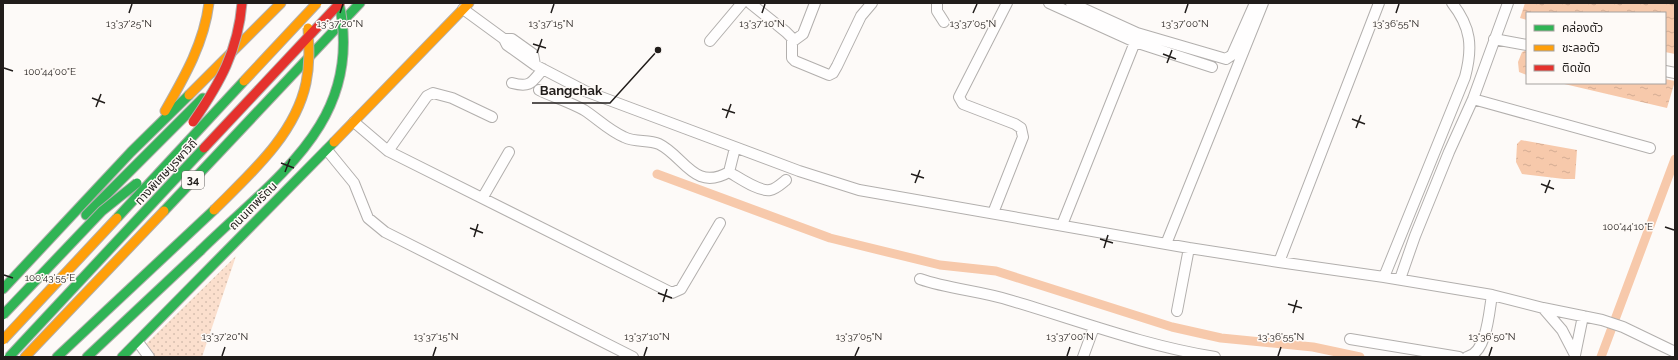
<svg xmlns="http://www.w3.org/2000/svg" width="1678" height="360" viewBox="0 0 1678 360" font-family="Raleway,'Noto Sans Thai',sans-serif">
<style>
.grass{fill:url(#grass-dots)}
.water{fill:url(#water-ripples)}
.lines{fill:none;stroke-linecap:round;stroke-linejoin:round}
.canal{stroke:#f7c9ab;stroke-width:9}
.street-casing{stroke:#b2afad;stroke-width:12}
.fast-casing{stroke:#b2afad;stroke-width:11}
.slow-casing{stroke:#b2afad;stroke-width:11}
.street{stroke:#fffefe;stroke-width:10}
.fast{stroke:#30b455;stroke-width:9}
.slow{stroke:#ff9f0a;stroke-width:9}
.fast-bridge-casing{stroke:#b2afad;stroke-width:11;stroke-linecap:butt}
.slow-bridge-casing{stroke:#b2afad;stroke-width:11;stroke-linecap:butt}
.jam-bridge-casing{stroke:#b2afad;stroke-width:11;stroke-linecap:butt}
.fast-bridge{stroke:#30b455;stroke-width:9}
.slow-bridge{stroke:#ff9f0a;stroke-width:9}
.jam-bridge{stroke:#e5322d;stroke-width:9}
.ticks{fill:none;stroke:#211d1b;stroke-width:1.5}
.labels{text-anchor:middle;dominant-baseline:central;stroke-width:3;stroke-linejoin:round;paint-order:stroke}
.shield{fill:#fefaf7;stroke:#635f5d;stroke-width:1}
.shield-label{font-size:11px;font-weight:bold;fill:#211d1b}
.street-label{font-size:12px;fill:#211d1b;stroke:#fefaf7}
.ticks-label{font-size:10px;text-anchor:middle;fill:#211d1b;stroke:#fefaf7;stroke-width:3;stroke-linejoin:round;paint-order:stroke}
.leader{fill:none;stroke:#211d1b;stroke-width:1.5}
.callout-dot{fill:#211d1b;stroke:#fefaf7;stroke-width:1.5}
.callout-label{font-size:13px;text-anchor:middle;font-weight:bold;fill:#211d1b;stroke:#fefaf7;stroke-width:3;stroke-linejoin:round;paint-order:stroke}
</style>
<defs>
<pattern id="grass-dots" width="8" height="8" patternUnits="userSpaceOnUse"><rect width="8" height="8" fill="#fbdfcd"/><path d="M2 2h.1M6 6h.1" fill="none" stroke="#d7bfaf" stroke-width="1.8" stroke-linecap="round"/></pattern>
<pattern id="water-ripples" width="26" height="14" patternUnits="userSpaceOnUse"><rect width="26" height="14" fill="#f7c9ab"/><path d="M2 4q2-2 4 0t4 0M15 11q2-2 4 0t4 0" fill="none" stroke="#d3ac93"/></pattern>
</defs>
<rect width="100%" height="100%" fill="#fdfaf8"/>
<!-- grass -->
<path class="grass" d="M236,256L202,357H154L145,345Z"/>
<!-- water -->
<path class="water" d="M1525,3H1675V54L1665,52V13H1527V20L1520,18Z
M1527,50V75L1519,72L1518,62L1522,52Z
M1665,79L1675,81L1667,108L1560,83H1665Z
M1521,140L1577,150L1575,179H1564L1522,174L1516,162L1517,144Z"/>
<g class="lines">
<!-- canal -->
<path class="canal" d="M657,174L830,238L940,265L996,271L1172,327L1221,338L1313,347L1360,357
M1601,357L1675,159"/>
<!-- street casing -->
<g class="street-casing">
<path id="street" d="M750,3L786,32L792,38V58L795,61L829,75L833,73L837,66L861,16L872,3
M937,3V11L944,22
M1049,3L1135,42
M1071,3L1137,33L1226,59L1232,55L1255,3
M463,9L504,39L507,45L535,65L585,91L799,171L859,190L1189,248L1279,262L1384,277L1492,295L1543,308L1602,320L1623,327L1675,352
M504,39H512L533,54L535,65
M1494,39L1527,45
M710,41L742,3
M792,42L803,34L815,3
M1665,71L1675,73
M512,83C531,88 532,82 543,69
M539,90C553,97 570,102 584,110C598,119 608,130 624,137C636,143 648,139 659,144C684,156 694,192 729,172L735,148
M1473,99L1650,148
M354,122L388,151L672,293L681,289L720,223
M327,150L354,183L368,218L385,232L633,357
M388,151L427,96L433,93L452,98L492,117
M729,172C738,177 759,192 770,190C776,189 781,184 786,180
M483,197L509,152
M993,213L1023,137L1021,128L1015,124L963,104L959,97L1007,3
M1062,225L1135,42L1212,67
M1166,244L1263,3
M1279,262L1379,3
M1384,277L1465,77C1473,47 1471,27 1452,3
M920,279C949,289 980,291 1009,300C1077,320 1145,346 1215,357
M1400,279L1415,236L1449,152L1473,99L1508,3
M1543,308L1562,330L1575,355
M1177,311L1189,248
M1350,339L1459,357
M138,342L149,357
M1575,355L1583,316
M1083,357L1094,327
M1467,357C1487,353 1489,312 1492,295"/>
</g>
<!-- fast casing -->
<g class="fast-casing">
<path id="fast" d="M164,211L360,3
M86,215L203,98
M3,289L131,152L189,95
M57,357L214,210
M87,357L200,251
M122,357L334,142"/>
</g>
<!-- slow casing -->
<g class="slow-casing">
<path id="slow" d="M189,95L281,3
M165,111C185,76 204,43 209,3
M334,142L469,3
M25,357L164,211"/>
</g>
<!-- street -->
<use href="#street" class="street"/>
<!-- fast -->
<use href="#fast" class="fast"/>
<!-- slow -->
<use href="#slow" class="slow"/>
<!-- fast-bridge casing -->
<g class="fast-bridge-casing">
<path id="fast-bridge" d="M117,218L244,81
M200,251C274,178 365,122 339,3
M3,315L102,211L137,183
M9,357L204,148"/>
</g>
<!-- slow-bridge casing -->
<g class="slow-bridge-casing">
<path id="slow-bridge" d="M244,81L317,3
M214,210C250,174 295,135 306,83C310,64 309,47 308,28
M3,340L117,218"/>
</g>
<!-- jam-bridge casing -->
<g class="jam-bridge-casing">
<path id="jam-bridge" d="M193,122C220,83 238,51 242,3
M204,148L340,3"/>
</g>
<!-- fast-bridge -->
<use href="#fast-bridge" class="fast-bridge"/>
<!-- slow-bridge -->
<use href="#slow-bridge" class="slow-bridge"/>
<!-- jam-bridge -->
<use href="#jam-bridge" class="jam-bridge"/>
</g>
<!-- ticks -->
<path class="ticks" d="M129,13L132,4M340,13L343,4M551,13L554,4M762,13L765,4M973,13L977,4M1185,13L1188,4M1396,13L1399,4M533,44L546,48M537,53L542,39M1163,54L1176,59M1167,63L1172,50M4,68L13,71M92,98L105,103M96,107L101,94M722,109L735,113M726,118L731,104M1352,119L1365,124M1356,128L1361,115M281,163L294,168M285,172L290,159M911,174L924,178M915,183L920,170M1541,184L1554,189M1545,193L1550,180M1665,227L1674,230M470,228L483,233M474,237L478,224M1100,239L1113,243M1104,248L1108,235M4,275L13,278M658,293L672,298M663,302L667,289M1288,304L1302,308M1293,313L1297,300M222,356L225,347M433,356L436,347M644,356L647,347M855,356L859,347M1067,356L1070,347M1278,356L1281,347M1489,356L1492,347"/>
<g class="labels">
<!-- shield labels -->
<rect class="shield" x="182" y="171" width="22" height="18" rx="3"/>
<g class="shield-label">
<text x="193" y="180">34</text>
</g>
<!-- street labels -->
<g class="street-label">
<text transform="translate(166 172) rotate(-47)">ทางพิเศษบูรพาวิถี</text>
<text transform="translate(253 206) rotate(-45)">ถนนเทพรัตน</text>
</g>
</g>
<g class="ticks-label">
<text x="129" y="27">13°37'25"N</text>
<text x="340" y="27">13°37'20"N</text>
<text x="551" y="27">13°37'15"N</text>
<text x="762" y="27">13°37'10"N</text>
<text x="973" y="27">13°37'05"N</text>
<text x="1185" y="27">13°37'00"N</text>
<text x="1396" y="27">13°36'55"N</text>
<text x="50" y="75">100°44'00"E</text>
<text x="1628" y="230">100°44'10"E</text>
<text x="50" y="281">100°43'55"E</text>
<text x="225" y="340">13°37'20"N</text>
<text x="436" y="340">13°37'15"N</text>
<text x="647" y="340">13°37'10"N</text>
<text x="859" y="340">13°37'05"N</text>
<text x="1070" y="340">13°37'00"N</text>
<text x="1281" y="340">13°36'55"N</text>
<text x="1492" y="340">13°36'50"N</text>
</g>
<!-- callouts -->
<path class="leader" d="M658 50L610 103H532"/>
<circle class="callout-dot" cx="658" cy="50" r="4"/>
<g class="callout-label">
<text x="571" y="95">Bangchak</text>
</g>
<!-- border -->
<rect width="1678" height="360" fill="none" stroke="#211d1b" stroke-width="8"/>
<!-- legend -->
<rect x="1526" y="12" width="140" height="72" fill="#fefaf7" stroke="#a6a29f"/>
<rect x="1534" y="25" width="20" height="6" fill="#30b455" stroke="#a6a29f"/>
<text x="1562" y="32" font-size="12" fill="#211d1b">คล่องตัว</text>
<rect x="1534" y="45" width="20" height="6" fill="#ff9f0a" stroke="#a6a29f"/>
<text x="1562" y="52" font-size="12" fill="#211d1b">ชะลอตัว</text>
<rect x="1534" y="65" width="20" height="6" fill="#e5322d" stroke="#a6a29f"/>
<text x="1562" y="72" font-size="12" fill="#211d1b">ติดขัด</text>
</svg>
